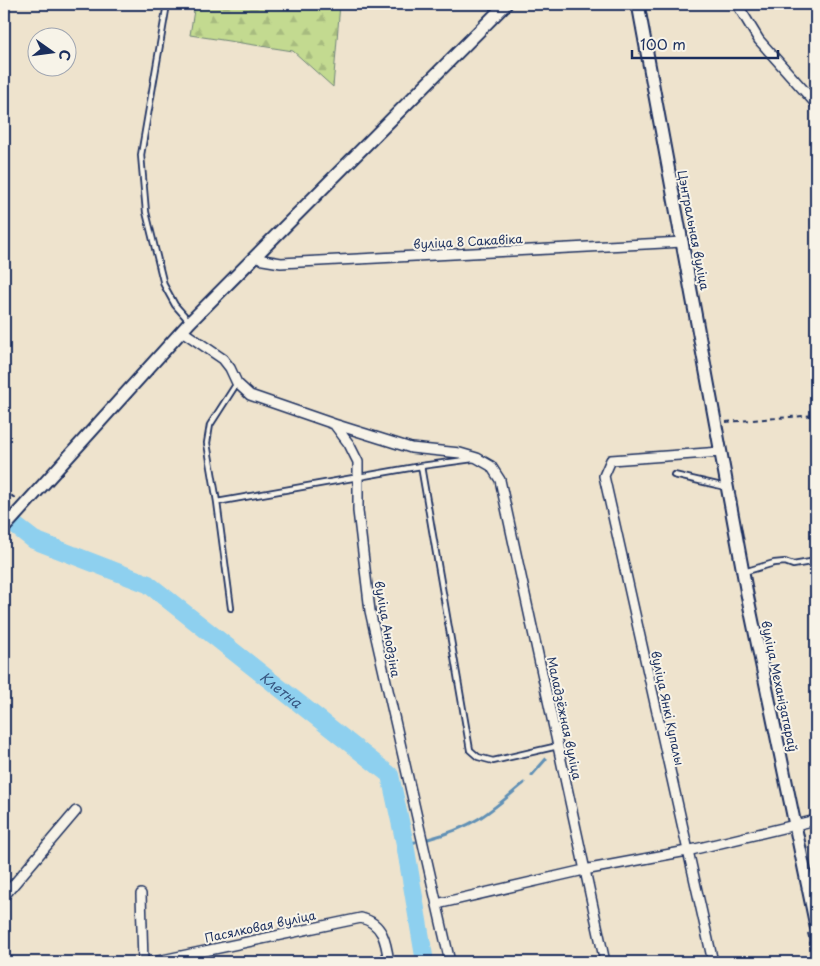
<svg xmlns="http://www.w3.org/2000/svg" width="820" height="966" viewBox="0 0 820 966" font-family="'Playpen Sans',sans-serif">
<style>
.forest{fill:url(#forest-firs);stroke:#6f8477}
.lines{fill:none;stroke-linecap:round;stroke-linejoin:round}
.stream{stroke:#6090b5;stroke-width:3}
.river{stroke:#8ed0ef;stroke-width:18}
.service-casing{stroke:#1b2f5e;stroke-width:8}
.minor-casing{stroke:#1b2f5e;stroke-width:12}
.tertiary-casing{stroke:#1b2f5e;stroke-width:15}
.path{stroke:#1b2f5e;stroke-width:2;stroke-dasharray:5 4;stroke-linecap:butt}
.service{stroke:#f7f3e8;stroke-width:4.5}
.minor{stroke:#f7f3e8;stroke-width:9}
.tertiary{stroke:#f7f3e8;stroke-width:11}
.labels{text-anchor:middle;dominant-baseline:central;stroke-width:4;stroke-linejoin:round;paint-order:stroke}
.street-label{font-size:12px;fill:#1b2f5e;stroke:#f7f3e8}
.water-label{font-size:14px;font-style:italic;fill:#385782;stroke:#f7f3e8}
</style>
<defs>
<pattern id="forest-firs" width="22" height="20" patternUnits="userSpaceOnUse" patternTransform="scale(1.25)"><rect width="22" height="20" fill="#c3da90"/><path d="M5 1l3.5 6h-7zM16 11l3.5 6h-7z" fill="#a7bb7f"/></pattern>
</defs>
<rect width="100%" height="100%" fill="#eee3cd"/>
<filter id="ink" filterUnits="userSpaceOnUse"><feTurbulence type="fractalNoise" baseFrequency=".02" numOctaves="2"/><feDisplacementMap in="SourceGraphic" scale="10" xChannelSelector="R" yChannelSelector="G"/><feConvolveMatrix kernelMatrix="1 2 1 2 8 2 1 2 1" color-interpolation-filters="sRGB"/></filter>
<g filter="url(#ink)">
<!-- forest -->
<path class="forest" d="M195,4H340L333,87L293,51L190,35Z"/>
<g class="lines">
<!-- stream -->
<path class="stream" d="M532,775L546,759
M428,839C474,827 489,813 524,783
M405,844L415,842"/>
<!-- river -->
<path class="river" id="s1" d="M4,517L34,540L148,584L390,775L405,844L425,962"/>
<!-- service casing -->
<g class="service-casing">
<path id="service" d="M167,4L141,155L146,212L164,285L175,305L190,322
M237,383L210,425L207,443L217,502L421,466L473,459
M421,466L470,750L478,757L493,761L558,746
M674,475L726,487
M217,502L231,608
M744,572L774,563L785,562L793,565L816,561"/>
</g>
<!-- minor casing -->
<g class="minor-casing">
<path id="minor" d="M737,4L759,40L816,104
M257,255L263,260L281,263L683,242
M182,331L223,359L230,368L237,383L250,395L334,424L349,444L358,462V511L370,611L450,962
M334,424L411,448L460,453L477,458L491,466L500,480L605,962
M141,894L143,962
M4,896L76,811
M437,904L584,870L687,851L816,820
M153,962L361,918C383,923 386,942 389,962
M713,962L604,476L611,460L721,452"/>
</g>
<!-- tertiary casing -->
<g class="tertiary-casing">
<path id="tertiary" d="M638,4L747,594L816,926
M4,528L190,322L506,4"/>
</g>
<!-- path -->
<path class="path" d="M726,422L816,415
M4,490L16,499
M808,933L815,962"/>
<!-- service -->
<use href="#service" class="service"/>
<!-- minor -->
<use href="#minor" class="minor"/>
<!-- tertiary -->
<use href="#tertiary" class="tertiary"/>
</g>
</g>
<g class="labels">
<!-- street labels -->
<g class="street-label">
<text transform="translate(694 230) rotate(79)">Цэнтральная вуліца</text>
<text transform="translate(468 241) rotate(-3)">вуліца 8 Сакавіка</text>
<text transform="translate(388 629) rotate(80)">вуліца Анодзіна</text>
<text transform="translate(780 686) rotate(78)">вуліца Механізатараў</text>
<text transform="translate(668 708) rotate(78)">вуліца Янкі Купалы</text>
<text transform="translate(565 718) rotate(78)">Маладзёжная вуліца</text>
<text transform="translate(260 926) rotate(-12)">Пасялковая вуліца</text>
</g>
<!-- water labels -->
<g class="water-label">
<text stroke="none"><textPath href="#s1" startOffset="330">Клетна</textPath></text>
</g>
</g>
<!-- margin -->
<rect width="820" height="966" fill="none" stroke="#f7f3e8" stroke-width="20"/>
<rect x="10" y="10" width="800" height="946" fill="none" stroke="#1b2f5e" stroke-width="2" filter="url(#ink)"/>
<!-- north arrow -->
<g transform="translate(52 52) rotate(104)"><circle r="24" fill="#f7f3e8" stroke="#9fa5b1"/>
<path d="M0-4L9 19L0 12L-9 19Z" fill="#1b2f5e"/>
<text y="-8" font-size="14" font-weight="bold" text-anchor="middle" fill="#1b2f5e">С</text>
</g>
<!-- scale -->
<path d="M632 50v8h146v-8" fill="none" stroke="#1b2f5e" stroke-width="2.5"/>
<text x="640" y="50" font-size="15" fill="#1b2f5e" stroke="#f7f3e8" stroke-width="4" paint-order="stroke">100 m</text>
</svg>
